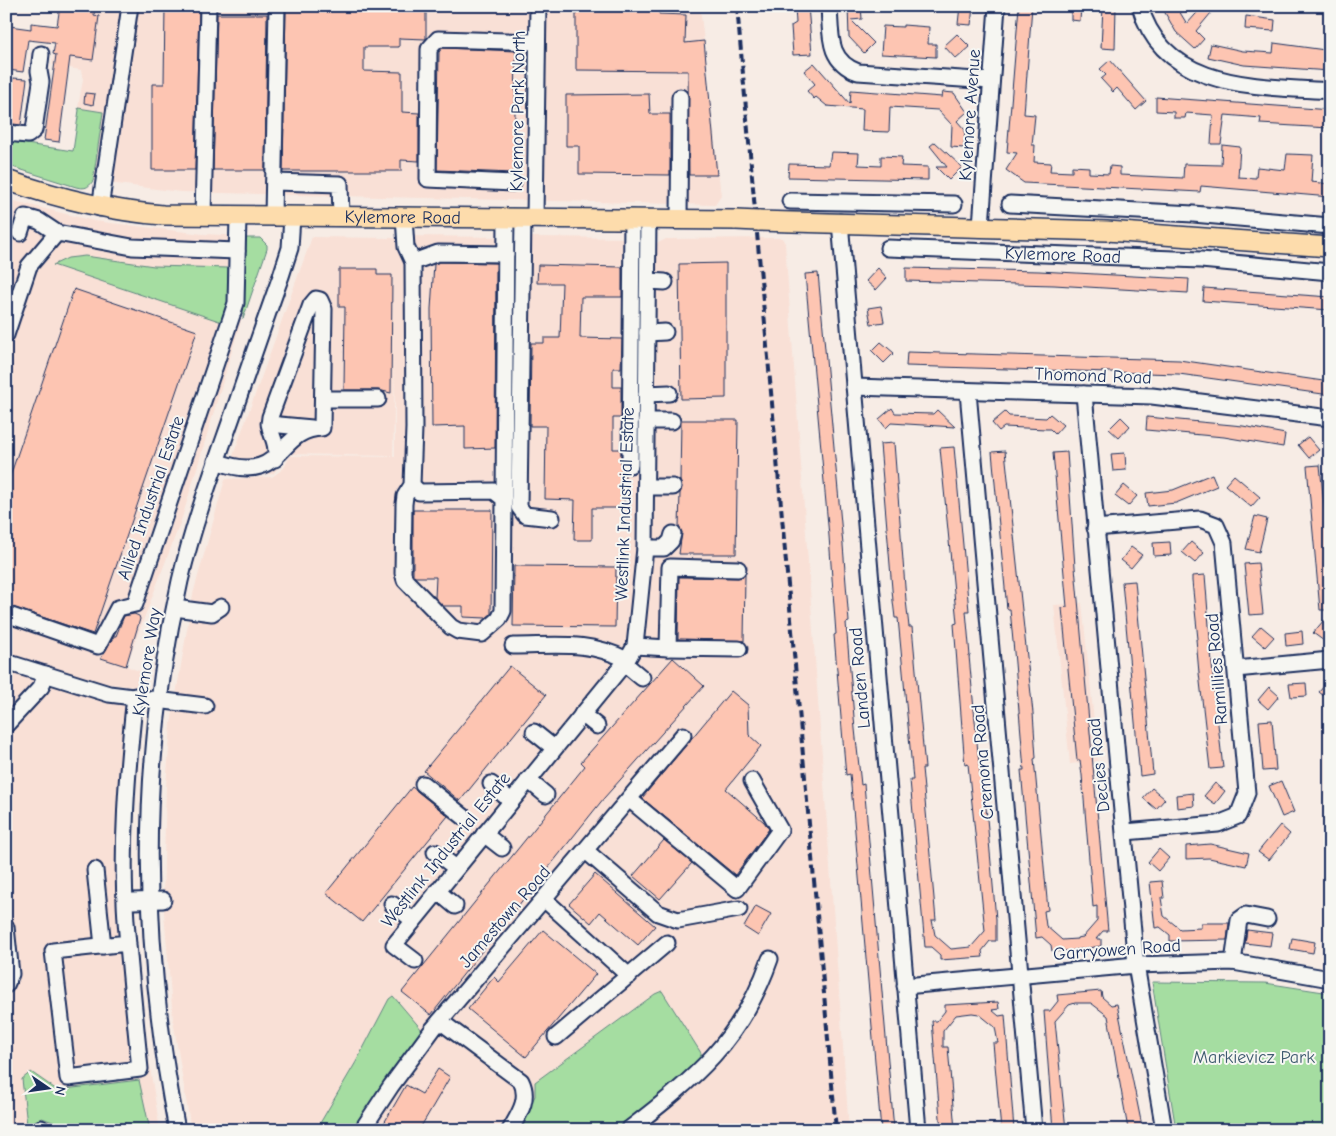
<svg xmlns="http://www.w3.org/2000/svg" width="1336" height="1136" viewBox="0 0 1336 1136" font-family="'Comic Neue',sans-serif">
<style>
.built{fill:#f9e0d6}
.green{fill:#a5dda1;stroke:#608680}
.building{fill:#fdc5b2;stroke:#1b2f5e}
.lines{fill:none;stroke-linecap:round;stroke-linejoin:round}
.minor-casing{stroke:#1b2f5e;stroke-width:19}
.major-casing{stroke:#1b2f5e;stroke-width:22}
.minor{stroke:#f6f6f2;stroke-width:15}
.major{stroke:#fddcac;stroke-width:19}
.rail{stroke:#1b2f5e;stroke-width:4;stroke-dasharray:8 4;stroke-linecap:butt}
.major-bridge-casing{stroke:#1b2f5e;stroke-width:22;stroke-linecap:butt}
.major-bridge{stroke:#fddcac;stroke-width:19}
.labels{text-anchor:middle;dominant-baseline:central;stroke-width:4;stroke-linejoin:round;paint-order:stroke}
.street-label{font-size:18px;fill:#1b2f5e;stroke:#f6f6f2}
.park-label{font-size:18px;fill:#3e5a6f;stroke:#f6f6f2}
</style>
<rect width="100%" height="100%" fill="#f7ece5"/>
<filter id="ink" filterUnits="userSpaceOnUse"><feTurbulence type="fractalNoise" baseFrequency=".02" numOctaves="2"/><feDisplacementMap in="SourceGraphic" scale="10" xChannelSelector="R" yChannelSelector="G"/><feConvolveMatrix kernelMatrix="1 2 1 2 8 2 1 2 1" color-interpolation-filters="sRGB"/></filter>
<g filter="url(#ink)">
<!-- built -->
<path class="built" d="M26,6H700L721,196L715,205L180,192L93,181L103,112L78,108L83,79L81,70L52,65L60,11Z
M6,199L94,221L203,234L243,236L241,321L182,518L126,666L147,674L143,688L110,684L108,702L142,707L133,836L134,928L141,1011L160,1130H6Z
M397,236L639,238L642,244H656L666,239L782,238L785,243L849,1130H191L173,1020L163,900L166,786L171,724L193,594L225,479L272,477L284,468L290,456L395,457V362L393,456L289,454L273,474L226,475L312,237L396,238Z
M1082,603L1098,761L1070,764L1054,605Z"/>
<!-- green -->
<path class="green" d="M78,108L103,112L93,181C88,188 85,189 76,187L6,165V141L73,151L79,110Z
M246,238H260L267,245V249L243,319Z
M85,256L154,266L228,268V301L222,322L53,265L68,258Z
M1152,982L1265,983L1330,993V1130H1176Z
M662,991L701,1053L702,1061L617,1130H517L535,1096V1082L655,994Z
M393,996L422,1030L358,1130H316L356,1062L389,999Z
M31,1072L57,1090L139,1080L150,1130H74L42,1118L27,1125L22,1079Z"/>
<!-- building -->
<path class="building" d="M60,6H95L94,15L99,16L93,60L70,57L59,142L44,140L56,55L53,54L55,43L28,40L23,72L8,70L11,47L6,46L9,26L31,29V23L57,26Z
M165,6H199L195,170H152V84H164Z
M286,6L426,7V39L399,38V47H364V71L402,72V112L419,113V161L401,160V171H283Z
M576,6H659V14L686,15L685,43L704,41L717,175H689L688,71L576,70Z
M795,6H808L812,54L793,55L791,26L796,23Z
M848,6H861L862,19L851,20L874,43L864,53L849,37Z
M960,6H973L971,25L958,24Z
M1019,6H1032L1024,114L1035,115L1032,145H1035L1034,162L1051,163L1050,171L1072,172V166L1089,167V173L1109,174L1110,166L1120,167V175L1183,178L1184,164L1221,165L1222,145L1240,147L1238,177L1256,178L1257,167L1285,170L1287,154L1313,155L1311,182L1330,184V197L1201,186L1200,192L1024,183L1006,170L1017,153L1007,152Z
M1071,6H1081L1080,21L1071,20Z
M1103,6H1116L1115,49L1101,48Z
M1171,6H1176L1187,24L1203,6L1211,13L1196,31L1204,39L1195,49L1176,32L1164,11Z
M217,14H267L265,170H213Z
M1246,16L1275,20L1274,31L1245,29Z
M903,25L929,27L928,44H936V57L881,54L883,26L903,27Z
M957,34L970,47L956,59L944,46Z
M1274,43L1325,50V57H1330V71L1244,65L1208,57L1211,44L1243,51L1273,53Z
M442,48L516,51L514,173L437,170L439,52Z
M1110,60L1146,101L1136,110L1117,88L1113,92L1101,79L1106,75L1100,69Z
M814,63L850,104L851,90L942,97L943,92L954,93L967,112L957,121L965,130L964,148L951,147L952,125L938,110L890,107L889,132L862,131L863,109L827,106L816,97L814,99L807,91L815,84L804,71Z
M13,78L27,79L21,125L6,123Z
M85,93L95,94L93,105L84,103Z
M649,94L650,114H670V175L579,174V146H566V95Z
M1156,97L1330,110L1329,128L1260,124L1261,118L1225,115L1221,144H1211L1213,115L1186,113L1185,118H1174V112L1156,111Z
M935,142L962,167L949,180L936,167H947L930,146Z
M831,152L859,153L858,165L881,166V156L902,157L901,166L928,167V180L788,177L789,164L829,165Z
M440,262L496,263L495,448L465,449V426L432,427L431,309L434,264Z
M726,263V398L681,399L679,264Z
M538,265L622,267V297H581L580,338L622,339L621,368H613V387H621V418H613V449H621V465L625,473L624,508H592V540H574L575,500L545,499L546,426H530L531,343H544V338H560L562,283H537Z
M878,268L887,278L876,290L866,281Z
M906,268L1039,271L1189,279L1188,293L1054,285L906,281Z
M339,269H377V275H392L391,393L378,390H344L345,307H339Z
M818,273L843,545L849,622L846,623L855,729L861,785L864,784L894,1130H881L850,774L846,775L843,741L834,635L836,634L829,536L805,274Z
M1204,288L1330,297V310L1203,301Z
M74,289L197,331L93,634L6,605V488Z
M881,306L884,322L871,324L868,308Z
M881,342L894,353L884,363L872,351Z
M907,352L1179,360L1330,382V395L1179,374L906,366Z
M892,408L895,413L933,414L937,410L955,427L891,423L886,428L879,419Z
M1005,412L1009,416L1046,418L1050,414L1063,425L1055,434L1050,429H1046L1004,427L999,431L992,423Z
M1121,417L1130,426L1119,438L1109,429Z
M1147,417L1243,426L1285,434L1283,447L1224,437L1146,430Z
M681,420H738L736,554H679L682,532L679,527L680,493L682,487L680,481Z
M1308,437L1319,450L1309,458L1298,445Z
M894,443L906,600L909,627H912L925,768H922L936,920H932L935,935L951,949L971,947L985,931L968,764L965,765L964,754L954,624L957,623L940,448L954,447L969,611H966L970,656H969L980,774H983L996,919V941H990L982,951L983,957L940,960V955L931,947H925L910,780H913L909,736L898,618H895L893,601L880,444Z
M1005,451L1033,713L1036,758L1034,759L1048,910L1044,911L1046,926L1062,940L1077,939V938L1083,937L1097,921V906L1093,907L1082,775L1080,760H1077L1062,608L1067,607L1053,453L1067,452L1075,567L1108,931H1103L1096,939H1101V946L1069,951H1052L1051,945L1042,937L1036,938L1021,770H1024L1015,663L1010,609H1007L992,452Z
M1125,453L1126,470L1113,471L1111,454Z
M1320,465L1329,555L1330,610H1320L1307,466Z
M1212,474L1217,486L1176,503L1148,506L1146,493L1173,490Z
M1234,475L1260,497L1251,507L1225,485Z
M1124,485L1137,496L1128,506L1115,496Z
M413,510H492L491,614L486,618L463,617V606H443L435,598L436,577H415L413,575Z
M1255,516L1267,519L1259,552L1246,549Z
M1170,542L1171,555L1154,556L1153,543Z
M1191,542L1204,553L1195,563L1182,552Z
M1131,547L1142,555L1131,568L1121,560Z
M1258,563L1263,614L1249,615L1244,564Z
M514,566L616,567L615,627L513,626Z
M745,575L744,641L678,639L679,577L738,578Z
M1205,575L1214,689L1223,768L1210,769L1199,673L1196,639H1198L1192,581V576Z
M1135,581L1153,774L1140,776L1122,582Z
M134,614L139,616L140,619L126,666L101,658L114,636H116L124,616Z
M1324,620L1330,624V634L1324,641L1313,633Z
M1261,626L1274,637L1265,647L1252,636Z
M1302,631L1303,644L1286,646L1285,633Z
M673,658L704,686L604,798L431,1015L402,992L585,766L581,762Z
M510,666L546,695L460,801L424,771Z
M1330,679V701L1319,692Z
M1306,683L1307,696L1291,697L1289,684Z
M1269,687L1279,696L1268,709L1258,700Z
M731,691L748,705L749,735L761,746L726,789L764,822L769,829L735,875L642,798Z
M1272,720L1276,770L1263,771L1259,721Z
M1281,781L1294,812L1282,817L1269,786Z
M1215,783L1225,791L1215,804L1204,796Z
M412,787L448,816L362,922L326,893Z
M1152,788L1165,799L1156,809L1143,798Z
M1193,793L1194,806L1177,808L1176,795Z
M1280,825L1290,834L1269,860L1258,852Z
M664,840L692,863L660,899L633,876Z
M1210,844L1249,853L1246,866L1209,858L1186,859V846Z
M1159,849L1169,858L1158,871L1148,862Z
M595,874L655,926L638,945L600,912L591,923L569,904Z
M1162,881L1164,898H1161L1164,916L1180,929L1201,928V923H1229L1227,940L1170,941V935L1160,927L1155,928L1150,882Z
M756,906L771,914L758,936L744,927Z
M543,930L596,974L526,1057L468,1009L494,977L499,982Z
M1247,930L1272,933L1270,946L1245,943Z
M1292,938L1315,942L1313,953L1290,949Z
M1101,991L1102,997L1111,1005L1117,1004L1142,1126L1128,1129L1108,1016L1091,1003H1075L1069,1005L1055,1021L1066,1130H1053L1044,1011H1050L1058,1001L1057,995Z
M998,1002L999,1009L992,1010L999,1016L1005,1015L1014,1130H1001L993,1043H998L995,1027L979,1014L972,1013L956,1015L943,1031V1047H948L955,1130H941L932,1021H937L945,1011V1005Z
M438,1069L450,1077L419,1130H380L406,1085L422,1094Z"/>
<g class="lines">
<!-- minor casing -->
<g class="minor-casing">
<g id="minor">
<path d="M829,6C831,34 827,61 858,72L991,81"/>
<path d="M1140,6C1163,91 1261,86 1330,91"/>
<path d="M6,133L28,135L34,130L41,82L39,71L41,54"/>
<path d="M274,182L340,184L341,217"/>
<path d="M513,183L428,179L429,49L438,39L537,42"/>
<path d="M790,201L954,204"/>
<path d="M1010,204L1193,214L1330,226"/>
<path d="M100,208L130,6"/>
<path d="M203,216L208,6"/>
<path d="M273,217L277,6"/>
<path d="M404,217L406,247L413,262L414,428L412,485L419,492L494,491L504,499L503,611L499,619L482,634L458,631L451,627L405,580L403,573L404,504L405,496L412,485"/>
<path d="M535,217L538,6"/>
<path d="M523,218L519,507L525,515L552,518"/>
<path d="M679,219L680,97"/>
<path d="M840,222L918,1130"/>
<path d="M981,226L997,6"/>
<path d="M20,233L25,217L39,221L57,233"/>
<path id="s1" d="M888,248L1201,260L1330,272"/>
<path d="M413,262L438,253L506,254"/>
<path d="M648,281L665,282"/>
<path d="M647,333L665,332"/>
<path d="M6,335L29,266L57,233L132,247L237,251"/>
<path d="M854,387L1152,396L1330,418"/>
<path d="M968,392L1034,1130"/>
<path d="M646,394L669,393"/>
<path d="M1084,394L1136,965L1164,1130"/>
<path d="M323,399H378"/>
<path d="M646,421H672"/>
<path d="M269,424L312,428"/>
<path d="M216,461C285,488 275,429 322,428L324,309L320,300L316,299L311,305L270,417C267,435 279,438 275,459"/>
<path d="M630,465L632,218"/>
<path d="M646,487H673"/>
<path d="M504,499L506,218"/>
<path d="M1095,528L1200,519L1216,525L1224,543L1247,793L1238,816L1218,824L1125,832"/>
<path d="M645,548H664L671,541L673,534"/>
<path d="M738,569L670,567L668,648L739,649"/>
<path d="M175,608L212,613L221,607"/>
<path d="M6,614L98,646L118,608L135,604L236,303L238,217"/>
<path d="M513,646C555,646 589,640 627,660"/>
<path d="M635,646L668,648"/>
<path d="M6,662L109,694L205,706"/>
<path d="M624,663L642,678"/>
<path d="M1236,669L1330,660"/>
<path d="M582,714L597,726"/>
<path d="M6,725L41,687L46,674"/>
<path d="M534,732L554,748"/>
<path d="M528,780L546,795"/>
<path d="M423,784L464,817"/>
<path d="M491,784L511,801"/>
<path d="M629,799L737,889L780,830L752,781"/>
<path d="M484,834L502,848"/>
<path d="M586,851L658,913L678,920L739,909"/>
<path d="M435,852L456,868"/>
<path d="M95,870L103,946"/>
<path d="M437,891L455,906"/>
<path d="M545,900L629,976"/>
<path d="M133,901L163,900"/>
<path d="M392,904L413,920"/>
<path d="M6,927L11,974L6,985"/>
<path d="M128,943L53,951L68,1078L140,1069C135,1020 130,970 126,921C121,847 127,770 135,696"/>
<path d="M415,961L394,945L627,660L635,646L645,548L648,218"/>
<path d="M1233,962L1239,920L1246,915L1267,919"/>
<path d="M905,986L1136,965L1233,962L1330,979"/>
<path d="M440,1021L521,1081C530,1099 519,1114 510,1130"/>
<path d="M556,1037L667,943"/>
<path d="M41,1128V1130"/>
<path d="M177,1130C141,943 138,766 180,581C193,525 213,471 232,417C248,370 264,323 281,276L290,248L292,217"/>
<path d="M362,1130L391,1086L433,1029L683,735"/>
<path d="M628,1130C694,1079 742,1040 770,959"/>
</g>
</g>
<!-- major casing -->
<g class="major-casing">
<g id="major">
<path id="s2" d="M6,180C58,198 108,211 163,215L736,220"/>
<path d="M758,221L1107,231L1330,247"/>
</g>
</g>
<!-- minor -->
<use href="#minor" class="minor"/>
<!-- major -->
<use href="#major" class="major"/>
<!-- rail -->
<path class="rail" d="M737,6L836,1130"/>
<!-- major-bridge casing -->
<g class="major-bridge-casing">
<path id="major-bridge" d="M736,220L758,221"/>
</g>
<!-- major-bridge -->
<use href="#major-bridge" class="major-bridge"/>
</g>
</g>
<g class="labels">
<!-- street labels -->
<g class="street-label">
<text transform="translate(518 111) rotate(-89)">Kylemore Park North</text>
<text transform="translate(970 115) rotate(-86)">Kylemore Avenue</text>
<text stroke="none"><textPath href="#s2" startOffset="401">Kylemore Road</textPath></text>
<text stroke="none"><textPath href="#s1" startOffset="175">Kylemore Road</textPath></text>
<text transform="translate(1093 376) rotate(2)">Thomond Road</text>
<text transform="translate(151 498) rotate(-71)">Allied Industrial Estate</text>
<text transform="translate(625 504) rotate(-88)">Westlink Industrial Estate</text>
<text transform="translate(147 662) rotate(-81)">Kylemore Way</text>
<text transform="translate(1217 669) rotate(-95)">Ramillies Road</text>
<text transform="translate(860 678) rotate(-95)">Landen Road</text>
<text transform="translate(983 762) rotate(-95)">Cremona Road</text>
<text transform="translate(1099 765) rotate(-96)">Decies Road</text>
<text transform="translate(446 850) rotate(-51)">Westlink Industrial Estate</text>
<text transform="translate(505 917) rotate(-49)">Jamestown Road</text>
<text transform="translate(1117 950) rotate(-4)">Garryowen Road</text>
</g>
<!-- park labels -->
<g class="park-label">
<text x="1254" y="1057">Markievicz Park</text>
</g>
</g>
<!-- margin -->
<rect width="1336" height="1136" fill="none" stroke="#f6f6f2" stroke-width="25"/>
<rect x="12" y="12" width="1311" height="1111" fill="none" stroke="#1b2f5e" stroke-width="2" filter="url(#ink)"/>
<!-- north arrow -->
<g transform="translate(48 1088) rotate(103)" stroke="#f6f6f2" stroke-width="4" paint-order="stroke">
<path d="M0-4L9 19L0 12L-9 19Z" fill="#1b2f5e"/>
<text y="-8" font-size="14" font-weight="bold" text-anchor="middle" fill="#1b2f5e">N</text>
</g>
</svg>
